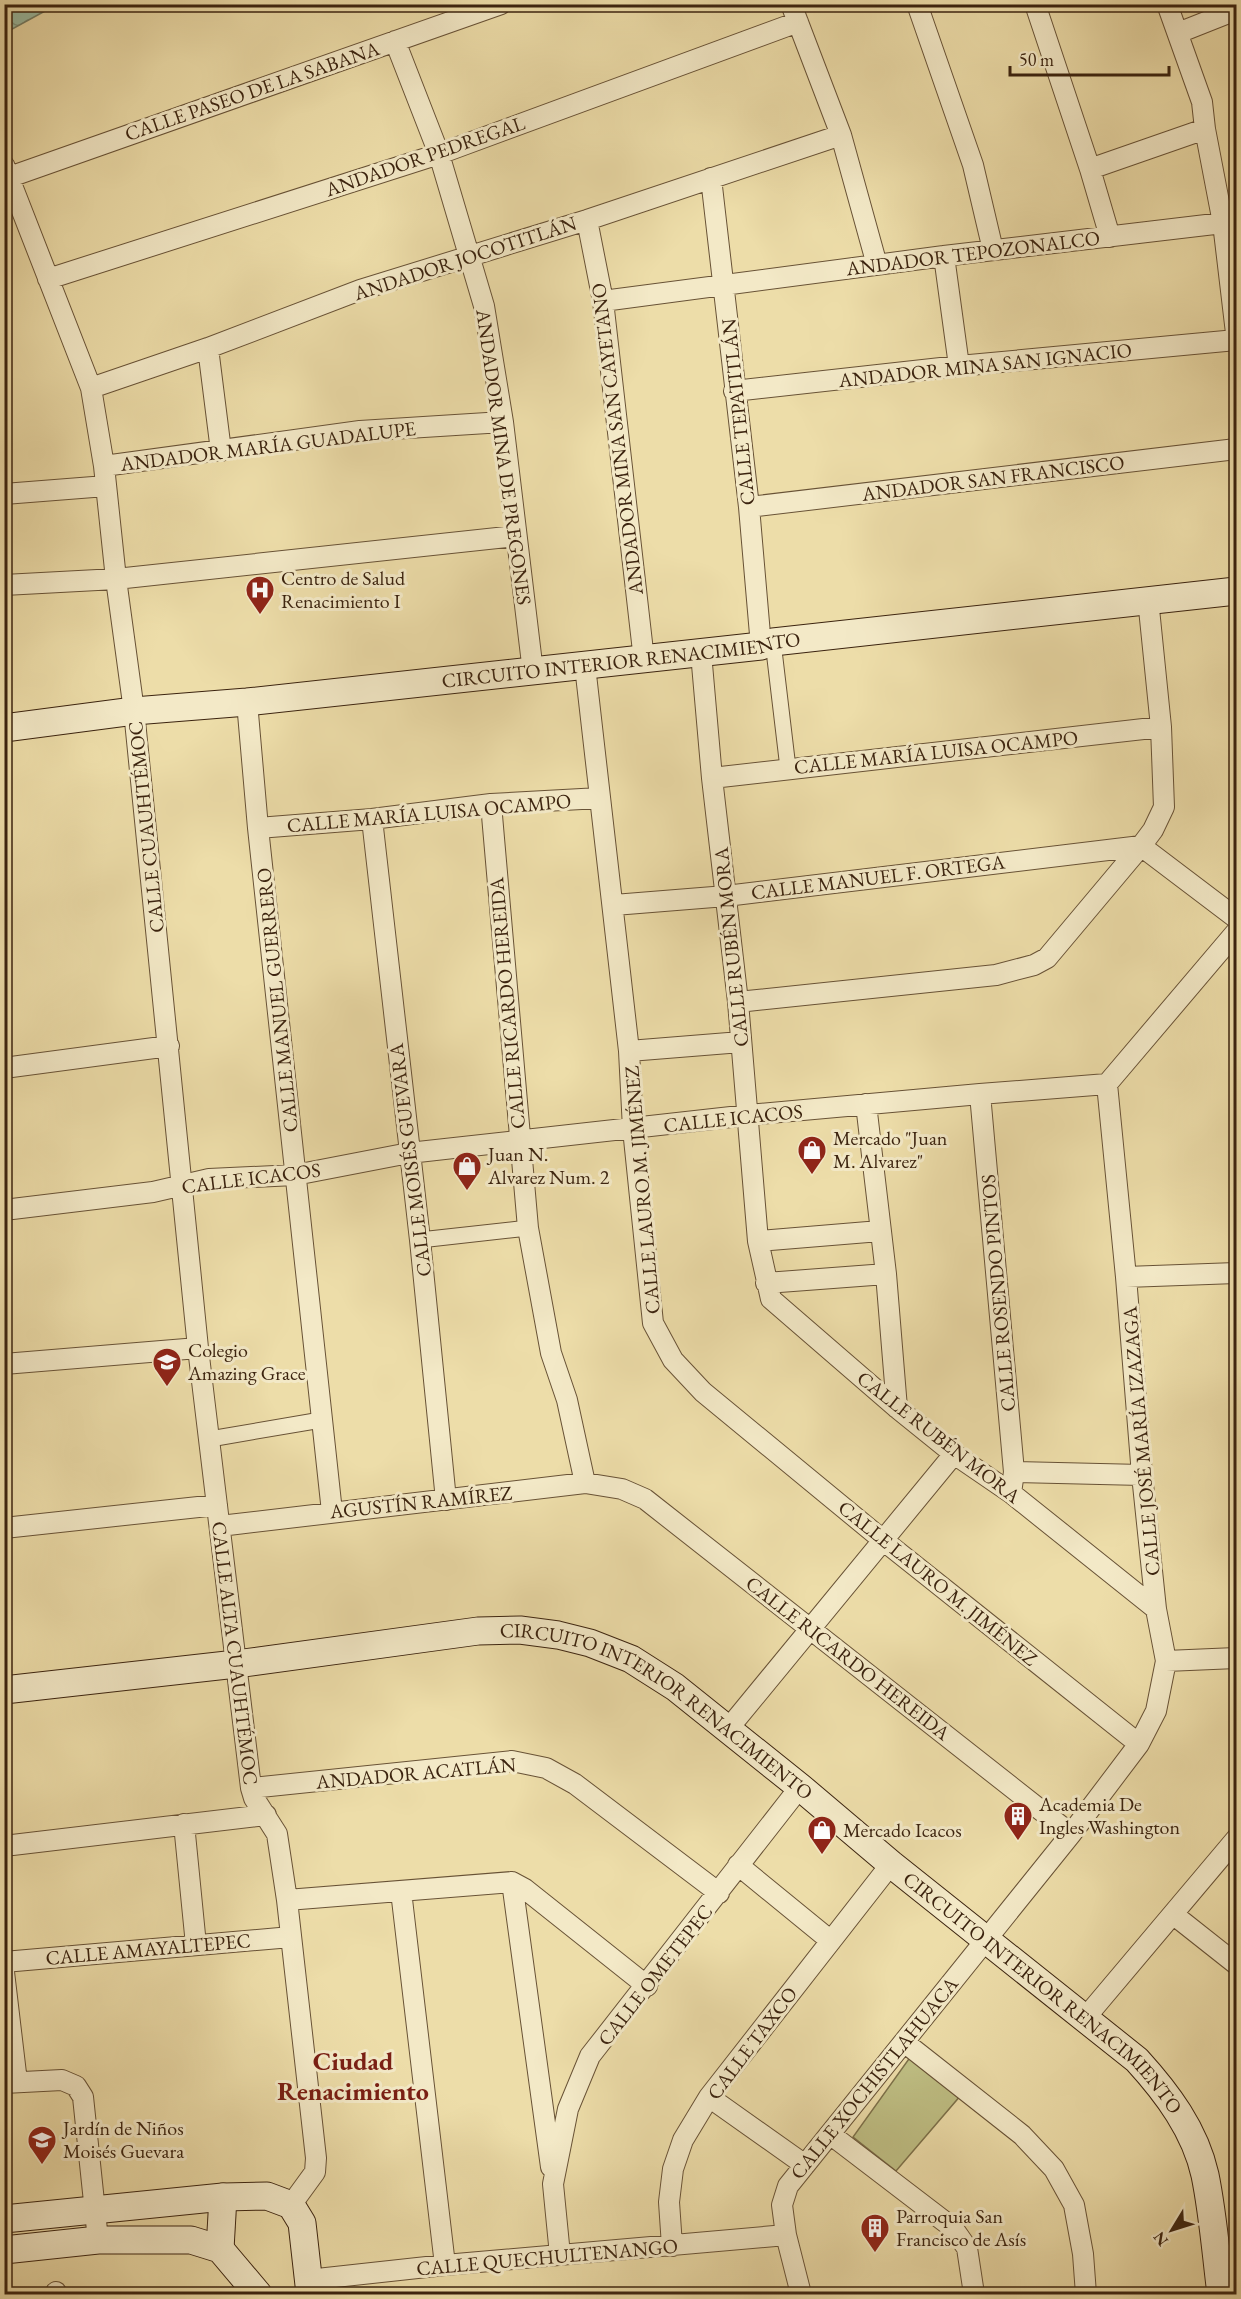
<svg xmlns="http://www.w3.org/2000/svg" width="1241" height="2299" viewBox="0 0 1241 2299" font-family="'EB Garamond',serif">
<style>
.green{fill:#bfbf84;stroke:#7d714a;stroke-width:1.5}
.water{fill:url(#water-waves);stroke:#747f68;stroke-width:1.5}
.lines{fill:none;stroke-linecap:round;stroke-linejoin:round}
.pedestrian-casing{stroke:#685236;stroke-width:17}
.minor-casing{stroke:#685236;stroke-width:22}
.secondary-casing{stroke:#3b230f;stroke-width:29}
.pedestrian{stroke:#f3e9c7;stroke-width:15}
.minor{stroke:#f3e9c7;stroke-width:20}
.secondary{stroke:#f3e9c7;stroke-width:27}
.labels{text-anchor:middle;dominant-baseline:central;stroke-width:6;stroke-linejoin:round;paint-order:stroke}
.street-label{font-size:20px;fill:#3b230f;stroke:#f3e9c7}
.poi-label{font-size:20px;fill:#3b230f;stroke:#f3e9c7;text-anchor:start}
.district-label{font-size:26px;font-weight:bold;fill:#7a1f14;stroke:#f3e9c7}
</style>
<defs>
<pattern id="water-waves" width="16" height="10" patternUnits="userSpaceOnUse" patternTransform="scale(1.5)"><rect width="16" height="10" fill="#9abda4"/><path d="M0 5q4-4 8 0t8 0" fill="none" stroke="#7f9984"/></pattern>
</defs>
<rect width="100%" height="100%" fill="#eddda9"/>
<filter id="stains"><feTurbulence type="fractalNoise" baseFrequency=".00333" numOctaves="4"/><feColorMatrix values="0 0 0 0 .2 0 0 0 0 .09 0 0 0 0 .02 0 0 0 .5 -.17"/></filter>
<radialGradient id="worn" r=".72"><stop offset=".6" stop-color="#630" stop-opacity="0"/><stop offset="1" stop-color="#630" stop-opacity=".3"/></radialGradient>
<!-- green -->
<path class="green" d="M911,2056L961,2095L896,2171L853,2137Z"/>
<!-- water -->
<path class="water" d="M5,4H56V5L5,33Z"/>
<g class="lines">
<!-- pedestrian casing -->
<g class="pedestrian-casing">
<path id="pedestrian" d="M773,642L788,768
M420,1240L528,1228
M210,1439L321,1420"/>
</g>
<!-- minor casing -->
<g class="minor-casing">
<path id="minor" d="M791,4L841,135L877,265
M917,4L973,165L993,250
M1035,4L1090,169L1110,237
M1167,4L1202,102L1205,129L1223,223L1236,333
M1178,33L1236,10
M395,41L439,154L484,306L503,422L533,672
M4,165L91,388L104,466L116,579L134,711L198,1348L251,1788L254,1798L277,1834L287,1900L316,2158L315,2172L291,2205
M1090,169L1205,129
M711,178L749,507L761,646
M4,179L501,4
M587,220L603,301L644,660
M944,256L959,366
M48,279L439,154L798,22
M603,301L944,256L1223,223
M208,348L221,451
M91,388L208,348L360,290L587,220L841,135
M734,391L959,366L1236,340
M104,466L360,431L503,422
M4,494L106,486
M749,507L1236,449
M4,585L116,579L516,536
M701,653L712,778L738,1002L758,1241L771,1299L897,1408L954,1454L1011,1493L1156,1609
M585,666L629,1051L633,1129L653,1323L673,1360L703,1392L884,1541L1139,1744
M247,702L258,828L332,1512
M712,778L1161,727
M491,804L528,1228L551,1353L567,1400L585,1483
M372,819L420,1240L446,1500
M258,828L372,819L491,804L600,798
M1141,846L1236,918
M614,905L726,896L1141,846
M738,1002L996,975L1034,965L1047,958L1141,846L1153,830L1164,807L1161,727L1148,599
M629,1051L741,1042
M4,1068L169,1046
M980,1094L1014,1472L1011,1493
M866,1104L886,1274L897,1408
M4,1210L153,1192L209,1179L295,1175L409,1153L749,1115L980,1094L1107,1084
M758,1241L880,1231
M1126,1277L1236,1273
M766,1283L886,1274
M4,1364L198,1348
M1014,1472L1142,1475
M220,1526L585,1483L622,1489L645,1499L1071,1834
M4,1528L217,1505
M1166,1661L1236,1658
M728,1729L954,1454
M251,1788L512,1761L546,1768L575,1784L719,1893
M184,1824L196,1945
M4,1846L266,1815
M738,1865L831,1941
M512,1882L551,2167
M401,1891L445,2265
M287,1900L512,1882L525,1889L647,1986
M1174,1915L1236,1964
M4,1962L291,1937
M4,1972L17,2082
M1086,2017L1236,1839
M904,2042L1022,2135L1054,2169L1074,2205L1083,2254L1086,2294
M4,2083L62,2080L76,2086L83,2097L98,2240
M709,2097L805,2165
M830,2134L953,2228L967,2248L974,2294
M672,2246L669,2202L673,2169L683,2140L709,2097L891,1864
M560,2255L553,2184L568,2109L590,2056L800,1787
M308,2280L445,2265L786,2235
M56,2292L57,2294
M801,2294L786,2235L782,2205L788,2186L1071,1834L1139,1744L1156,1711L1166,1661L1156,1609L1142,1475L1126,1277L1107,1084L1236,932"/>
</g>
<!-- secondary casing -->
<g class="secondary-casing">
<g id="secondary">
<path id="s1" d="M4,728L134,711L247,702L761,646L773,642L1236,591"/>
<path id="s2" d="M4,1690L236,1664L478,1631L520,1630L558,1635L590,1643L631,1659L675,1687L800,1787L891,1864L1137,2060C1167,2093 1195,2130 1205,2175C1213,2214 1216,2255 1221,2294"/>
<path d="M4,2219L223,2197L267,2196L291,2205L302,2223L310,2294"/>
<path d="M220,2249L223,2197"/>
<path d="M4,2250L98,2240H191L220,2249L258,2294"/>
</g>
</g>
<!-- pedestrian -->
<use href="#pedestrian" class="pedestrian"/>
<!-- minor -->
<use href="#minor" class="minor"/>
<!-- secondary -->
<use href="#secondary" class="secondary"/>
</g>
<!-- icons -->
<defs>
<g id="hospital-pin" transform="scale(1.5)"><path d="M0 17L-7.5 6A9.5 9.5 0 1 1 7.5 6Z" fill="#8f2418" stroke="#f3e9c7"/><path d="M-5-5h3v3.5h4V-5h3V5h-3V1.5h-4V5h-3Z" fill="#fff"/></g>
<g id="shop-pin" transform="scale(1.5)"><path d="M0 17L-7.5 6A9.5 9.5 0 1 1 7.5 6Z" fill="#8f2418" stroke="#f3e9c7"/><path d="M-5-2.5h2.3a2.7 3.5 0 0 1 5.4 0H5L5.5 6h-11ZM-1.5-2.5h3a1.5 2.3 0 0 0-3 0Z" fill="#fff"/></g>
<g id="school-pin" transform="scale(1.5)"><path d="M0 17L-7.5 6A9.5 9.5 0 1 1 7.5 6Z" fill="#8f2418" stroke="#f3e9c7"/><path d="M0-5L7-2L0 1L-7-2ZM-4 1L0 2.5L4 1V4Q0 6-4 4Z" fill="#fff"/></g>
<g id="building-pin" transform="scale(1.5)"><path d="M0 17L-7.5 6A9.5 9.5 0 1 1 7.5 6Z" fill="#8f2418" stroke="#f3e9c7"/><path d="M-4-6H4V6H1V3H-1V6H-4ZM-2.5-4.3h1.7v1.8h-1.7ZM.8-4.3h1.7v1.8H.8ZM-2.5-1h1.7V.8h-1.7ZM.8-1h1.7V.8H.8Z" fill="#fff"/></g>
</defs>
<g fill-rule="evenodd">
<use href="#hospital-pin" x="260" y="590"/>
<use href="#shop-pin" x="812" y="1150"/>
<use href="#shop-pin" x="467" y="1166"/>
<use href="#school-pin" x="167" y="1362"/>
<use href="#building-pin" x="1018" y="1816"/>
<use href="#shop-pin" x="822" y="1830"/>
<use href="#school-pin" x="42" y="2140"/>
<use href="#building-pin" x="875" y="2228"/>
</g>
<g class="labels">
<!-- street labels -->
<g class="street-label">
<text transform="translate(252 91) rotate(-19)">CALLE PASEO DE LA SABANA</text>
<text transform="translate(425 156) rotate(-19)">ANDADOR PEDREGAL</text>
<text transform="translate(973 253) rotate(-7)">ANDADOR TEPOZONALCO</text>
<text transform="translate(465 258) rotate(-18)">ANDADOR JOCOTITLÁN</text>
<text transform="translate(985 365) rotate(-6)">ANDADOR MINA SAN IGNACIO</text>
<text transform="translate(738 412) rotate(-96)">CALLE TEPATITLÁN</text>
<text transform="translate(617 439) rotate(-97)">ANDADOR MINA SAN CAYETANO</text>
<text transform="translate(268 446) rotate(-7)">ANDADOR MARÍA GUADALUPE</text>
<text transform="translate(504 457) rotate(82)">ANDADOR MINA DE PREGONES</text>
<text transform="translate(993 478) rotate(-7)">ANDADOR SAN FRANCISCO</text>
<text stroke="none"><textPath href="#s1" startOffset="621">CIRCUITO INTERIOR RENACIMIENTO</textPath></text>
<text transform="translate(936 752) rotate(-6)">CALLE MARÍA LUISA OCAMPO</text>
<text transform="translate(429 813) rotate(-5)">CALLE MARÍA LUISA OCAMPO</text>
<text transform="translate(146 827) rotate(-96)">CALLE CUAUHTÉMOC</text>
<text transform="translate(878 877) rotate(-7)">CALLE MANUEL F. ORTEGA</text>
<text transform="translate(731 947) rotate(-96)">CALLE RUBÉN MORA</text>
<text transform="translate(277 1000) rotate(-96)">CALLE MANUEL GUERRERO</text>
<text transform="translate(507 1003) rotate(-95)">CALLE RICARDO HEREIDA</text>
<text transform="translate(733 1118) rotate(-6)">CALLE ICACOS</text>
<text transform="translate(410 1160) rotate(-97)">CALLE MOISÉS GUEVARA</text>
<text transform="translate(251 1178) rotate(-7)">CALLE ICACOS</text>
<text transform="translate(642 1190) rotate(-95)">CALLE LAURO M. JIMÉNEZ</text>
<text transform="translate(998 1293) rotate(-95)">CALLE ROSENDO PINTOS</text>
<text transform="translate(939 1437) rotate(38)">CALLE RUBÉN MORA</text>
<text transform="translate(1141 1441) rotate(-95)">CALLE JOSÉ MARÍA IZAZAGA</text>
<text transform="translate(421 1502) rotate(-6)">AGUSTÍN RAMÍREZ</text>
<text transform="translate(938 1583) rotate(39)">CALLE LAURO M. JIMÉNEZ</text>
<text transform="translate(235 1653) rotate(83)">CALLE ALTA CUAUHTÉMOC</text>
<text transform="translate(848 1658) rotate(38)">CALLE RICARDO HEREIDA</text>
<text stroke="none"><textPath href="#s2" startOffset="680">CIRCUITO INTERIOR RENACIMIENTO</textPath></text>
<text transform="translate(416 1773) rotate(-5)">ANDADOR ACATLÁN</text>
<text transform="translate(148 1949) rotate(-5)">CALLE AMAYALTEPEC</text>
<text transform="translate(655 1975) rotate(-52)">CALLE OMETEPEC</text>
<text stroke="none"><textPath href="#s2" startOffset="1166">CIRCUITO INTERIOR RENACIMIENTO</textPath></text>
<text transform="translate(752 2043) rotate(-53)">CALLE TAXCO</text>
<text transform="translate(874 2078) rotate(-51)">CALLE XOCHISTLAHUACA</text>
<text transform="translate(547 2257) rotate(-5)">CALLE QUECHULTENANGO</text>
</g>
<!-- poi labels -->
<g class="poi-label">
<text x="281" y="578">Centro de Salud<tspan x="281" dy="23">Renacimiento I</tspan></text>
<text x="833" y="1138">Mercado "Juan<tspan x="833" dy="23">M. Alvarez"</tspan></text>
<text x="488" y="1154">Juan N.<tspan x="488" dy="23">Alvarez Num. 2</tspan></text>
<text x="188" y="1350">Colegio<tspan x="188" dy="23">Amazing Grace</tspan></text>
<text x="1039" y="1804">Academia De<tspan x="1039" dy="23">Ingles Washington</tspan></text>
<text x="843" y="1830">Mercado Icacos</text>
<text x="63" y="2128">Jardín de Niños<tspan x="63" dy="23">Moisés Guevara</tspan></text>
<text x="896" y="2216">Parroquia San<tspan x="896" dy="23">Francisco de Asís</tspan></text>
</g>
<!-- district labels -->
<g class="district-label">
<text x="353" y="2061">Ciudad<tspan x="353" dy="30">Renacimiento</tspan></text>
</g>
</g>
<!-- margin -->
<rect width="1241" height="2299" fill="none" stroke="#eddda9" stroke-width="24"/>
<rect x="6" y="6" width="1229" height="2287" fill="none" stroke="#3b230f" stroke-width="3"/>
<rect x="12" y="12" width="1217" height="2275" fill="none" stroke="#3b230f" stroke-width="1.5"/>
<!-- north arrow -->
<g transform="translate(1172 2230) rotate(232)" stroke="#f3e9c7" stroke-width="4.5" paint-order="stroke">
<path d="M0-4.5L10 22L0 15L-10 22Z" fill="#3b230f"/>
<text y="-9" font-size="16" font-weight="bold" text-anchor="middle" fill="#3b230f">N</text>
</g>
<!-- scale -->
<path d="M1010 66v9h159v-9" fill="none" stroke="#3b230f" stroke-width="3"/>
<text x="1019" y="66" font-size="18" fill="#3b230f" stroke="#f3e9c7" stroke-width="4.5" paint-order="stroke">50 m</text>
<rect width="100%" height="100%" filter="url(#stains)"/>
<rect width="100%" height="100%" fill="url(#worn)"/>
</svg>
